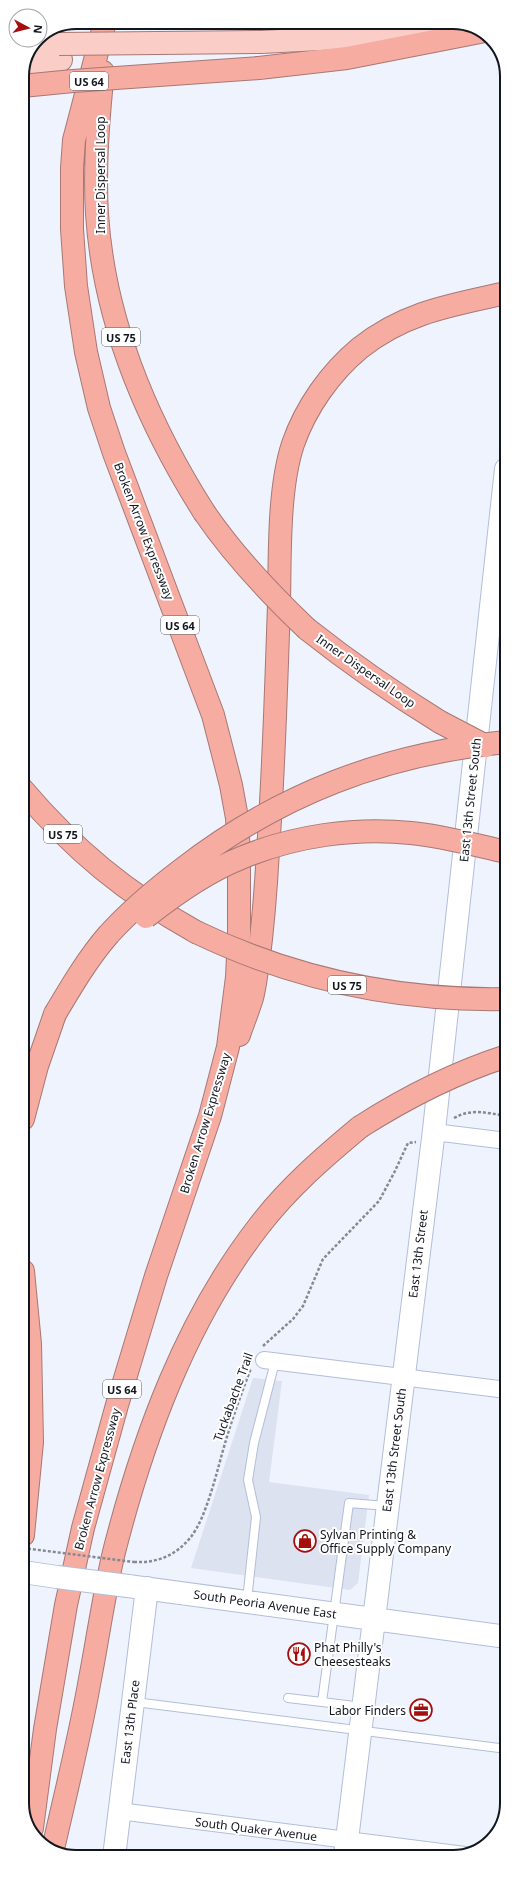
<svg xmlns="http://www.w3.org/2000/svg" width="529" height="1879" viewBox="0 0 529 1879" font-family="'Noto Sans',sans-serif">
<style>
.built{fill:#dde2f1}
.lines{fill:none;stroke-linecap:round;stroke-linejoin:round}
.lane-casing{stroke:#b2bed9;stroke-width:10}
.street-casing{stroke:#b2bed9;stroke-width:18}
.secondary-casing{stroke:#b2bed9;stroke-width:24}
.primary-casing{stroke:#a77874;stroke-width:24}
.highway-casing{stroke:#a77874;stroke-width:24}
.path{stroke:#858993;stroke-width:2.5;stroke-dasharray:3 2;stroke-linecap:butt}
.lane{stroke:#fff;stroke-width:8}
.street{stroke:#fff;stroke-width:16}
.secondary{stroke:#fff;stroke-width:22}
.primary{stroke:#facdc7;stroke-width:22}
.highway{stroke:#f7aca1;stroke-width:22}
.secondary-bridge-casing{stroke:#b2bed9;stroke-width:24;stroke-linecap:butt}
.primary-bridge-casing{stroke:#a77874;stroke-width:24;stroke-linecap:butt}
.highway-bridge-casing{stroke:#a77874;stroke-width:24;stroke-linecap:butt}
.path-bridge{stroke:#858993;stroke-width:2.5;stroke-dasharray:3 2;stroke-linecap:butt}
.secondary-bridge{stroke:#fff;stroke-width:22}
.primary-bridge{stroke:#facdc7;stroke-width:22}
.highway-bridge{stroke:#f7aca1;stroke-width:22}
.labels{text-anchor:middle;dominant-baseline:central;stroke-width:4;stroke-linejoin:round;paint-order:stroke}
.shield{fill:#fff;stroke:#595c62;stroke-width:1}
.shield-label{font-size:11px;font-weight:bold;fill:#12161f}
.street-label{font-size:12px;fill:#12161f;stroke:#fff}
.poi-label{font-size:12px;fill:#12161f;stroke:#fff;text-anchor:start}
.rim{fill:none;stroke:#12161f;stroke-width:2}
</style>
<rect width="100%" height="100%" fill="#eef3fe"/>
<!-- built -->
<path class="built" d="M253,1378L282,1381L269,1482L369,1495L358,1583L350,1590L191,1568Z"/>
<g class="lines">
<!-- lane casing -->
<g class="lane-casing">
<path id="lane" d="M247,1600L256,1517L248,1480L254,1443L275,1362
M288,1698L322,1702
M135,1702L507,1749
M363,1707L322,1702L349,1503L387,1506"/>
</g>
<!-- street casing -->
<g class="street-casing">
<path id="street" d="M434,1132L507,1141
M264,1360L507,1390
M119,1811L465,1855"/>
</g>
<!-- secondary casing -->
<g class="secondary-casing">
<path id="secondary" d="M23,1572L57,1577
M128,1586L507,1637
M345,1856L434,1130L506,469
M114,1857L147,1588"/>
</g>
<!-- primary casing -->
<g class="primary-casing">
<path id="primary" d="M261,42L438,33
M35,46L59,44
M27,63L61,60"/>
</g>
<!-- highway casing -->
<g class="highway-casing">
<path id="highway" d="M259,68L347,58L480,32
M103,72C98,118 94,167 97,214C104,322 147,422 204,512
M307,629C350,663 393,693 440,722
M22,789C74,850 126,893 196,932
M239,1035C243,1023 248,1011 252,998C255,987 256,975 258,964C263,926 266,888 268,850C274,769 276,687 279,605C280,557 278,489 293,444C306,407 330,373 360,348C405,312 452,305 506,293
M23,1119L37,1066L55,1014
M23,1271L30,1344L32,1442L23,1535
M32,1828L45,1729L66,1605L83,1528L117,1405L156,1276L210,1116L228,1047L237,977L239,935V855L237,818L231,785L213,715L114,453L99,408L86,352L76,286L72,229V168L74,140L105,22
M53,1849C66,1792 80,1736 90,1679C98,1637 104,1594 114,1552C143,1438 186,1320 259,1226C288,1188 324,1157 360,1127"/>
</g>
<!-- path -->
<path class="path" d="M454,1118C472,1108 487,1113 507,1116
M263,1346L293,1319L303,1306L323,1259L379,1201L394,1173L408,1143L416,1142
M134,1562C157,1563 175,1556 190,1538C207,1518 218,1466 226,1440C233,1416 242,1392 251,1368"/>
<!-- lane -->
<use href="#lane" class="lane"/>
<!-- street -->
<use href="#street" class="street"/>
<!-- secondary -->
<use href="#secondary" class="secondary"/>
<!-- primary -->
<use href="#primary" class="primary"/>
<!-- highway -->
<use href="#highway" class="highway"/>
<!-- secondary-bridge casing -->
<g class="secondary-bridge-casing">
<path id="secondary-bridge" d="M57,1577L128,1586"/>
</g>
<!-- primary-bridge casing -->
<g class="primary-bridge-casing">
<path id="primary-bridge" d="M59,44L261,42"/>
</g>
<!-- highway-bridge casing -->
<g class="highway-bridge-casing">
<path id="highway-bridge" d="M22,86L73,81L259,68
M204,512C234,556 269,593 307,629
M440,722L486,746
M146,917C175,894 206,872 241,858C293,836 355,827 411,833C443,836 475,845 506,852
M196,932C294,979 398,1001 506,999
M55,1014C71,987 88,958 109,934C131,910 156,889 181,870C279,794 384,754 506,742
M360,1127C407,1097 454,1073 507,1056"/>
</g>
<!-- path-bridge -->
<path class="path-bridge" d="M23,1548L134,1562"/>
<!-- secondary-bridge -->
<use href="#secondary-bridge" class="secondary-bridge"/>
<!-- primary-bridge -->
<use href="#primary-bridge" class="primary-bridge"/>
<!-- highway-bridge -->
<use href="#highway-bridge" class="highway-bridge"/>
</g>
<!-- icons -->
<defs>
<g id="shop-ring" transform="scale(1.15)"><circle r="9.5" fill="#fff" stroke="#a40e0d" stroke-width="1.5"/><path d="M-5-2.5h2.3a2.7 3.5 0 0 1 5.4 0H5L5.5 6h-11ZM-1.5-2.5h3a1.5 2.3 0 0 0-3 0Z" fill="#a40e0d"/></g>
<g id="restaurant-ring" transform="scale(1.15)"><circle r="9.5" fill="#fff" stroke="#a40e0d" stroke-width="1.5"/><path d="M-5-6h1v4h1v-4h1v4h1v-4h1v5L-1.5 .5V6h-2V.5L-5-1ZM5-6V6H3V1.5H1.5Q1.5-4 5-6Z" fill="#a40e0d"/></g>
<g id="office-ring" transform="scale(1.15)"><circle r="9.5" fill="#fff" stroke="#a40e0d" stroke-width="1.5"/><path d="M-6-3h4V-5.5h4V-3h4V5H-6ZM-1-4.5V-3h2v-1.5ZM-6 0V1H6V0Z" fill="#a40e0d"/></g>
</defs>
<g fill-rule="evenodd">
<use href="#shop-ring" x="305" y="1541"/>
<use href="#restaurant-ring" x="299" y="1654"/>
<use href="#office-ring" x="421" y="1710"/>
</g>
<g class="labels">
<!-- shield labels -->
<g class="shield">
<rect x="70" y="72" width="38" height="18" rx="3"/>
<rect x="102" y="328" width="38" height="18" rx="3"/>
<rect x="161" y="616" width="38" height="18" rx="3"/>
<rect x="44" y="825" width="38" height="18" rx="3"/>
<rect x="328" y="976" width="38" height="18" rx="3"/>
<rect x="103" y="1380" width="38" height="18" rx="3"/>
</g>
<g class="shield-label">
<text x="89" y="81">US 64</text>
<text x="121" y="337">US 75</text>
<text x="180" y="625">US 64</text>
<text x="63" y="834">US 75</text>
<text x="347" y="985">US 75</text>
<text x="122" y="1389">US 64</text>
</g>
<!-- street labels -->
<g class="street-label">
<text transform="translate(100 175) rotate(-90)">Inner Dispersal Loop</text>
<text transform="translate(144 531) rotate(69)">Broken Arrow Expressway</text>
<text transform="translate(366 671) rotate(35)">Inner Dispersal Loop</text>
<text transform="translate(470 800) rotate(-84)">East 13th Street South</text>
<text transform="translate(205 1123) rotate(-73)">Broken Arrow Expressway</text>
<text transform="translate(418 1254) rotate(-83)">East 13th Street</text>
<text transform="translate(233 1397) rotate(-70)">Tuckabache Trail</text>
<text transform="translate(394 1450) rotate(-83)">East 13th Street South</text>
<text transform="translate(97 1479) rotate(-75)">Broken Arrow Expressway</text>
<text transform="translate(265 1604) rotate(8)">South Peoria Avenue East</text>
<text transform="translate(130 1722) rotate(-83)">East 13th Place</text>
<text transform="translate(256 1829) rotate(7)">South Quaker Avenue</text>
</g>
<!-- poi labels -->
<g class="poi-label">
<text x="320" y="1534">Sylvan Printing &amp;<tspan x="320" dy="14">Office Supply Company</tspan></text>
<text x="314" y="1647">Phat Philly's<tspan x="314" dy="14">Cheesesteaks</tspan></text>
<text x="406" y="1710" text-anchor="end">Labor Finders</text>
</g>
</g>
<!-- crop -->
<path d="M0 0H529V1879H0ZM76 29H453A47 47 0 0 1 500 76V1803A47 47 0 0 1 453 1850H76A47 47 0 0 1 29 1803V76A47 47 0 0 1 76 29Z" fill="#fff" fill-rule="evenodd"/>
<path class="rim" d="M76 29H453A47 47 0 0 1 500 76V1803A47 47 0 0 1 453 1850H76A47 47 0 0 1 29 1803V76A47 47 0 0 1 76 29Z"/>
<!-- north arrow -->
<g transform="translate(28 28) rotate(97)"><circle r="19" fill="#ffffff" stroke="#a0a2a5"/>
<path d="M0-3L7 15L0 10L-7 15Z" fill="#a40e0d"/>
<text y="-6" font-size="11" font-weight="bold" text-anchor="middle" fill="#12161f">N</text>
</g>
</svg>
